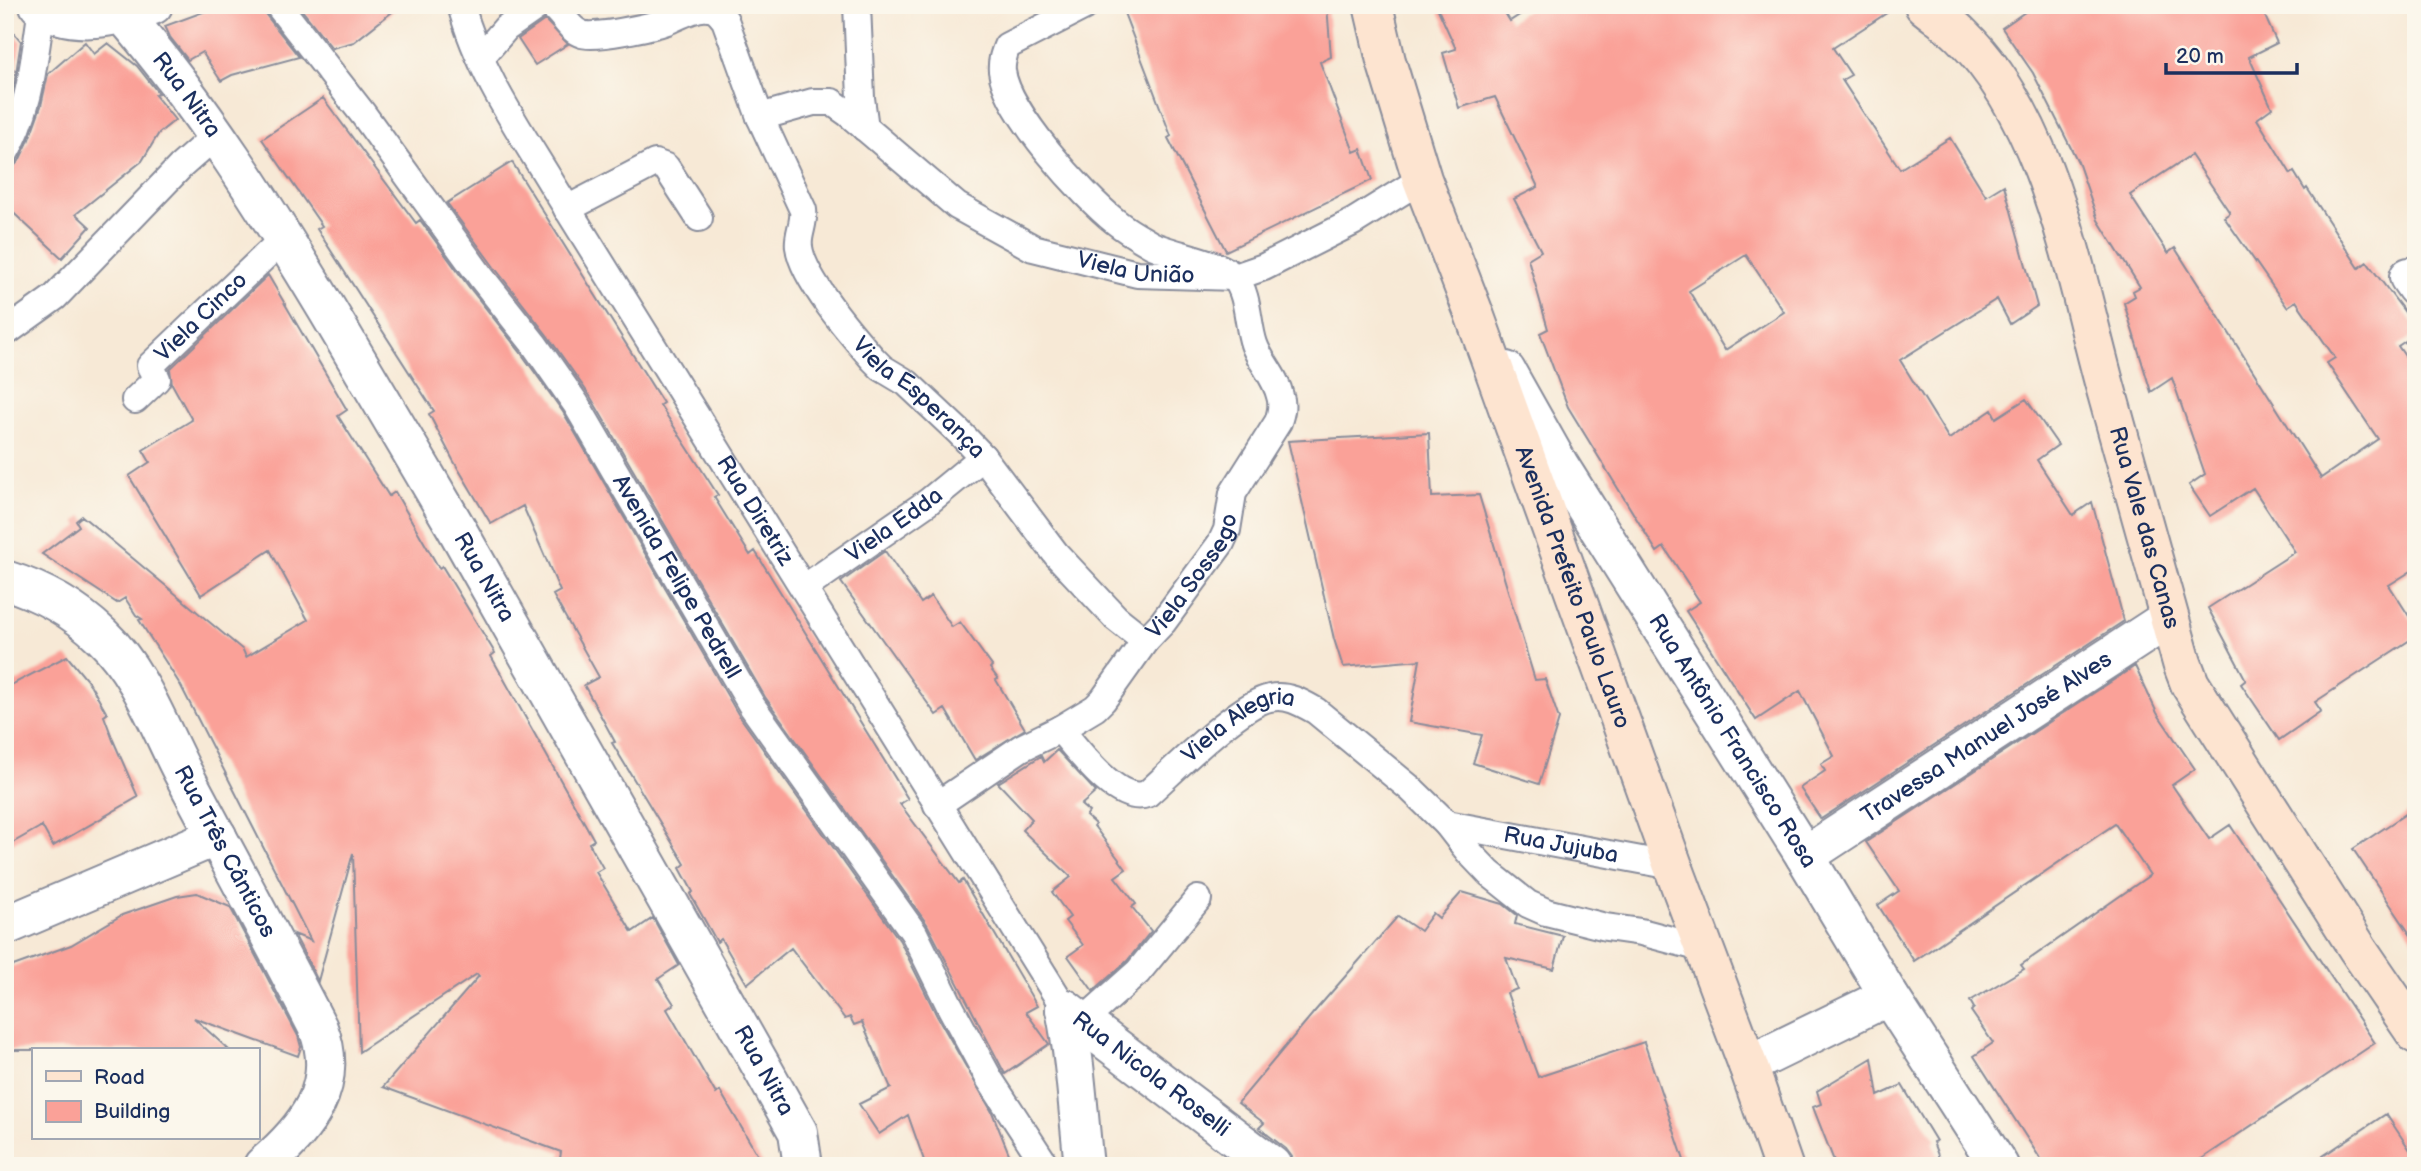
<svg xmlns="http://www.w3.org/2000/svg" width="2421" height="1171" viewBox="0 0 2421 1171" font-family="'Balsamiq Sans',sans-serif">
<style>
.building{fill:#faa198;fill-rule:evenodd}
.lines{fill:none;stroke-linecap:round;stroke-linejoin:round}
.lane-casing{stroke:#898c9a;stroke-width:30}
.street-casing{stroke:#898c9a;stroke-width:42}
.secondary-casing{stroke:#898c9a;stroke-width:42}
.lane{stroke:#fff;stroke-width:26}
.street{stroke:#fff;stroke-width:38}
.secondary{stroke:#fde4d0;stroke-width:38}
.labels{text-anchor:middle;dominant-baseline:central;stroke-width:7;stroke-linejoin:round;paint-order:stroke}
.street-label{font-size:23px;fill:#1b2f5e;stroke:#fbf7ec}
</style>
<rect width="100%" height="100%" fill="#fbf7ec"/>
<filter id="ink" filterUnits="userSpaceOnUse"><feTurbulence type="fractalNoise" baseFrequency=".0143" numOctaves="2"/><feDisplacementMap in="SourceGraphic" scale="14" xChannelSelector="R" yChannelSelector="G"/><feConvolveMatrix kernelMatrix="1 2 1 2 8 2 1 2 1" color-interpolation-filters="sRGB"/></filter>
<filter id="wash" filterUnits="userSpaceOnUse"><feTurbulence type="fractalNoise" baseFrequency=".00686" numOctaves="4" result="noise"/><feDisplacementMap in="SourceGraphic" scale="28" xChannelSelector="R" yChannelSelector="G"/><feGaussianBlur stdDeviation="1.57" result="paint"/><feColorMatrix in="noise" values="0 0 0 0 0 0 0 0 0 0 0 0 0 0 0 0 0 1.4 0 .05"/><feComposite in="paint" operator="in"/></filter>
<g filter="url(#wash)">
<rect width="100%" height="100%" fill="#f7e9d6"/>
<g id="blocks">
<!-- building -->
<path class="building" d="M222,5H263L266,15L299,57L232,75L221,81L202,52L188,60L170,37L165,26Z
M298,5H401L354,42L332,48Z
M1121,5H1327L1331,57L1320,62L1354,152L1361,149L1372,180L1226,251L1168,138L1171,136Z
M1436,5H1500L1510,21L1535,5H1899L1833,48L1851,75L1842,80L1900,169L1950,138L1986,196L2004,185L2037,306L2010,324L1997,299L1900,360L1949,439L1992,410L1996,418L2026,399L2058,445L2037,460L2073,515L2092,502L2124,621L1821,819L1800,788L1825,771L1821,764L1834,756L1800,691L1756,720L1686,611L1700,602L1664,547L1657,552L1568,407L1540,333L1548,329L1528,259L1541,251L1514,199L1538,187L1495,97L1459,108L1443,53L1456,49ZM1746,255L1784,312L1725,350L1689,291Z
M2035,5H2260L2277,43L2249,57L2272,108L2257,119L2291,174L2294,172L2305,190L2307,188L2359,268L2367,262L2416,327V334L2398,346L2416,372V568L2389,585L2416,627V636L2315,702L2321,711L2279,740L2241,684L2246,680L2208,608L2295,552L2253,488L2210,516L2189,485L2205,474L2172,378L2151,392L2124,303L2135,296L2133,291L2140,287L2098,220L2078,162L2033,73L2002,28ZM2191,155L2230,213L2224,217L2287,307L2296,301L2335,358L2327,363L2378,439L2321,478L2175,248L2168,253L2130,195Z
M545,20L568,44L535,65L518,39Z
M5,22L21,41L15,80L5,115Z
M85,42L94,54L108,43L137,66L159,94L155,95L175,120L159,133L142,161L76,214L90,227L62,258L5,205V169L13,167L19,161L28,142L41,106L48,74Z
M323,98L416,223L420,220L469,287L521,353L563,412L738,714L900,941L937,1016L992,1112L1014,1166H926L908,1115L879,1134L859,1104L891,1088L862,1022L854,1025L850,1017L845,1019L791,948L747,984L721,939L717,942L690,894L693,892L680,868L685,864L612,743L615,742L584,685L599,677L553,595L560,591L523,506L491,524L453,460L429,414L434,411L317,229L322,226L262,139Z
M512,162L663,403L660,405L718,495L714,497L750,555L755,551L908,799L900,804L959,883L963,880L1037,1006L1026,1012L1049,1044L1005,1074L927,924L765,697L590,396L547,335L494,267L447,203Z
M268,275L347,410L338,416L389,496L395,492L439,568L442,566L495,653L491,656L505,681L594,840L589,843L603,868L596,872L632,932L653,918L679,965L658,979L674,1004L667,1009L716,1094L720,1091L764,1166H559L561,1152L383,1087L479,976L477,974L359,1052L353,853L318,981L294,934L311,941L181,686L139,620L142,619L136,615L125,598L117,603L42,554L79,526L76,521L82,516L243,650L246,657L308,620L270,550L201,595L129,476L150,462L143,450L192,420L172,384L170,369Z
M1429,433L1432,497L1479,495L1535,680L1545,679L1559,719L1539,784L1473,763L1482,735L1409,722L1420,660L1343,667L1334,639L1288,441Z
M885,551L921,603L931,596L952,627L960,622L992,666L990,668L998,679L996,680L1025,729L975,760L945,709L936,715L841,582Z
M67,656L90,684L107,714L104,716L113,740L138,797L53,846L42,826L5,847V688Z
M2135,666L2157,713L2195,769L2172,785L2209,839L2230,825L2375,1043L2191,1166H2045L1974,1056L1993,1043L1971,1011L1974,1008L1970,1001L2024,969L2021,965L2150,875L2115,824L1914,961L1878,905L1899,891L1866,842Z
M1057,750L1096,792L1081,805L1089,812L1086,816L1095,824L1094,826L1126,869L1115,877L1136,904L1132,907L1151,931L1127,961L1093,991L1068,956L1083,945L1065,921L1070,917L1052,892L1071,877L1022,830L1032,819L998,783L1041,756L1044,762Z
M2416,807V943L2353,849Z
M1462,892L1503,904L1517,915L1515,924L1563,936L1554,969L1506,958L1517,989L1507,993L1538,1077L1644,1042L1686,1166H1293L1292,1157L1286,1149L1259,1128L1264,1123L1238,1103L1315,1011L1398,916L1420,931L1433,913L1439,918Z
M197,893L230,907L298,1036L301,1047L298,1056L194,1018L229,1050H5V969L71,945L122,915L177,896Z
M1872,1058L1878,1096L1902,1085L1936,1141L1933,1142L1942,1166H1836L1813,1107L1821,1104L1817,1091Z
M2386,1114L2416,1159V1166H2308Z"/>
</g>
</g>
<g filter="url(#ink)">
<use href="#blocks" fill-opacity="0" stroke="#898c9a" stroke-width="2"/>
<g class="lines">
<!-- lane casing -->
<g class="lane-casing">
<g id="lane">
<path id="s1" d="M278,5L363,114L481,277L534,344L576,404L752,706L914,933L951,1008L990,1080L1046,1166"/>
<path id="s2" d="M461,5C478,70 518,128 552,184L1065,1009"/>
<path id="s3" d="M550,5C563,12 568,30 582,34C594,39 653,26 667,21C679,16 696,6 708,8C716,8 720,14 725,20L760,117L803,210C805,223 797,235 799,247C803,279 852,335 873,359L882,368L907,383L959,432L983,457L1056,554L1116,618L1145,641"/>
<path d="M857,5L861,98L865,128"/>
<path d="M481,57L506,28L539,5"/>
<path id="s4" d="M760,117L813,102H832L849,114L957,206L1033,248L1137,274L1235,277L1264,267L1353,222L1422,179"/>
<path d="M5,153C31,110 34,57 42,8"/>
<path d="M567,209L655,163L666,167L699,218"/>
<path d="M5,333L55,297L181,166L216,135"/>
<path id="s5" d="M135,400L157,379L150,366L284,238"/>
<path id="s6" d="M804,588L928,502L983,457"/>
<path id="s7" d="M1060,729L1095,708L1103,700L1145,641L1163,622L1221,543L1227,530L1233,493L1278,422C1281,413 1283,405 1280,396C1276,377 1260,362 1254,344C1247,324 1249,295 1235,278C1224,263 1171,254 1152,245C1140,238 1127,231 1116,222C1083,196 1007,112 1002,71C1001,61 1004,54 1007,46L1087,5"/>
<path id="s8" d="M937,805L1021,748L1060,729C1078,750 1117,805 1147,794C1173,771 1240,703 1270,698C1287,694 1302,703 1316,711L1411,789L1447,824L1468,851L1489,873L1528,904L1546,912L1606,927L1641,932L1705,949"/>
<path id="s9" d="M1447,824L1673,866"/>
<path d="M1082,1022L1138,972L1198,899"/>
</g>
</g>
<!-- street casing -->
<g class="street-casing">
<g id="street">
<path d="M39,5C72,28 117,17 153,5"/>
<path id="s10" d="M123,14C201,105 266,208 328,311C370,382 413,454 455,526C570,727 685,929 798,1132L803,1166"/>
<path d="M2409,277L2416,287"/>
<path id="s11" d="M1506,371L1559,465L1805,856L1889,996L1999,1166"/>
<path id="s12" d="M5,580C41,591 75,610 102,636C140,672 159,727 183,773C228,858 274,942 318,1028C341,1086 306,1129 263,1166"/>
<path id="s13" d="M1805,856L2169,618"/>
<path d="M5,926L217,836"/>
<path id="s14" d="M1065,1009L1272,1166"/>
<path d="M1065,1009C1076,1061 1078,1113 1084,1166"/>
<path d="M1748,1065L1889,996"/>
</g>
</g>
<!-- secondary casing -->
<g class="secondary-casing">
<g id="secondary">
<path id="s15" d="M1373,5L1386,61L1422,179L1473,311L1673,866L1748,1065L1783,1166"/>
<path id="s16" d="M1924,5C1936,15 1950,24 1961,35C2049,120 2074,272 2105,386C2130,478 2157,570 2182,663L2190,684L2358,949L2416,1034"/>
</g>
</g>
<!-- lane -->
<use href="#lane" class="lane"/>
<!-- street -->
<use href="#street" class="street"/>
<!-- secondary -->
<use href="#secondary" class="secondary"/>
</g>
</g>
<g class="labels">
<!-- street labels -->
<g class="street-label">
<text stroke="none"><textPath href="#s10" startOffset="103">Rua Nitra</textPath></text>
<text stroke="none"><textPath href="#s4" startOffset="429">Viela União</textPath></text>
<text stroke="none"><textPath href="#s5" startOffset="116">Viela Cinco</textPath></text>
<text stroke="none"><textPath href="#s3" startOffset="634">Viela Esperança</textPath></text>
<text stroke="none"><textPath href="#s2" startOffset="586">Rua Diretriz</textPath></text>
<text stroke="none"><textPath href="#s6" startOffset="110">Viela Edda</textPath></text>
<text stroke="none"><textPath href="#s16" startOffset="579">Rua Vale das Canas</textPath></text>
<text stroke="none"><textPath href="#s7" startOffset="206">Viela Sossego</textPath></text>
<text stroke="none"><textPath href="#s1" startOffset="698">Avenida Felipe Pedrell</textPath></text>
<text stroke="none"><textPath href="#s10" startOffset="670">Rua Nitra</textPath></text>
<text stroke="none"><textPath href="#s15" startOffset="616">Avenida Prefeito Paulo Lauro</textPath></text>
<text stroke="none"><textPath href="#s8" startOffset="376">Viela Alegria</textPath></text>
<text stroke="none"><textPath href="#s13" startOffset="217">Travessa Manuel José Alves</textPath></text>
<text stroke="none"><textPath href="#s11" startOffset="434">Rua Antônio Francisco Rosa</textPath></text>
<text stroke="none"><textPath href="#s9" startOffset="116">Rua Jujuba</textPath></text>
<text stroke="none"><textPath href="#s12" startOffset="362">Rua Três Cânticos</textPath></text>
<text stroke="none"><textPath href="#s10" startOffset="1237">Rua Nitra</textPath></text>
<text stroke="none"><textPath href="#s14" startOffset="108">Rua Nicola Roselli</textPath></text>
</g>
</g>
<!-- margin -->
<rect width="2421" height="1171" fill="none" stroke="#fbf7ec" stroke-width="28"/>
<!-- legend -->
<rect x="32" y="1048" width="228" height="91" fill="#fbf7ec" stroke="#a1a7b3" stroke-width="2"/>
<rect x="46" y="1071" width="35" height="10" fill="#fde4d0" stroke="#a1a7b3" stroke-width="2"/>
<text x="94" y="1084" font-size="21" fill="#1b2f5e">Road</text>
<rect x="46" y="1101" width="35" height="21" fill="#faa198" stroke="#a1a7b3" stroke-width="2"/>
<text x="94" y="1118" font-size="21" fill="#1b2f5e">Building</text>
<!-- scale -->
<path d="M2166 63v10h131v-10" fill="none" stroke="#1b2f5e" stroke-width="3.5"/>
<text x="2176" y="63" font-size="21" fill="#1b2f5e" stroke="#fbf7ec" stroke-width="5" paint-order="stroke">20 m</text>
</svg>
